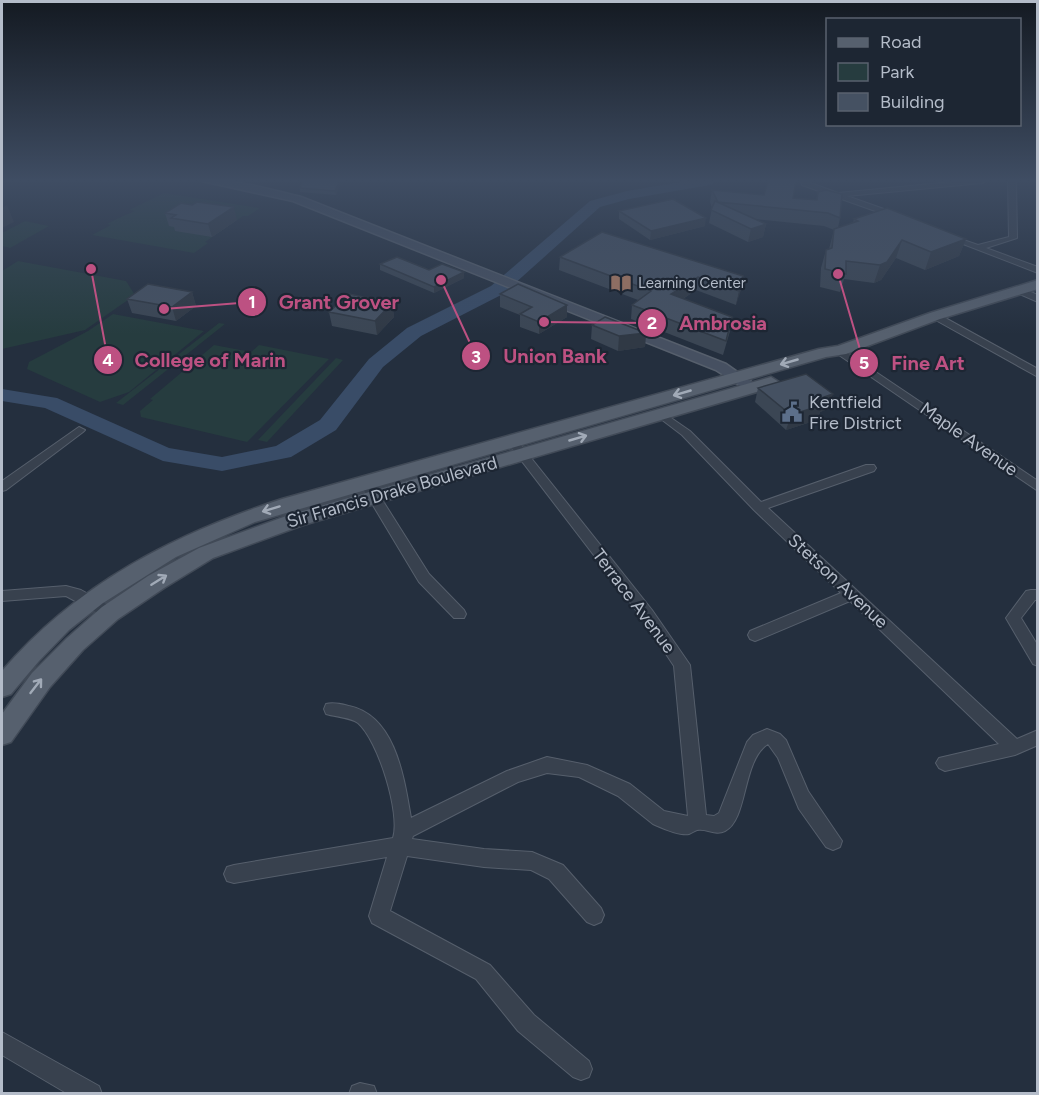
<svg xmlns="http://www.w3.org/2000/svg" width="1039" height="1095" viewBox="0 0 1039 1095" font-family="Figtree,sans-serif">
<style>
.green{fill:#263c3f}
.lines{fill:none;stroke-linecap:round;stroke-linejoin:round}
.river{fill:#394c67;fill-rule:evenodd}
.street-casing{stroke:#565f6c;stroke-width:2}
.secondary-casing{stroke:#565f6c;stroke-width:3}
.primary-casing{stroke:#414a57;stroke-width:3}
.street{fill:#38414e;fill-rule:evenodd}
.secondary{fill:#465061;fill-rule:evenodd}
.primary{fill:#56606e;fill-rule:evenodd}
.wall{fill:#3b4654}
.shaded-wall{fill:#303945}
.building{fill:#455162;stroke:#303945;stroke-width:1.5}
.oneway{stroke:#a1aab7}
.labels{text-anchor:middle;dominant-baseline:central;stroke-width:4.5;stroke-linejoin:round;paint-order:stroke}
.far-poi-label{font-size:15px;fill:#b4bcc9;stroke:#1d2633;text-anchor:start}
.poi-label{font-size:18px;fill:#b4bcc9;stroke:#1d2633;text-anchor:start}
.street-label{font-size:18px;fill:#b4bcc9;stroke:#1d2633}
.leader{fill:none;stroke:#bd5182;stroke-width:2}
.callout-dot{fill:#bd5182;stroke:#1d2633;stroke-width:2}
.mark-label{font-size:18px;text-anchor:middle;font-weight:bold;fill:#fff}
.callout-label{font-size:20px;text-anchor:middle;font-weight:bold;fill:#bd5182;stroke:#1d2633;stroke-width:4.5;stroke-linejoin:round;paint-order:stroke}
</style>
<rect width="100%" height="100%" fill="#242f3e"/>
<!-- green -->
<path class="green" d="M164,193L260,208L248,216H243L205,242L208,243L194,253L92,235L111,225L107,224C118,218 123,216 135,211L129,210Z
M25,221L49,226L10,248L2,246V233Z
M18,261L126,281L135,295L85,330L2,349V271Z
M113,314L204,331L129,392L100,402L27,369L29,362L88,331Z
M219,323L225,324L123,405L116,403Z
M214,345L251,352L259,345L329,359L247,442L141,417L140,411L153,400L150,399Z
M336,358L343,360L267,442L258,440Z"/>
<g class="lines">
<!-- river -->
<path class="river" d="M687,181H717L710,185L629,199L600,207L503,294L421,336L383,367L336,430L291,457L222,471L163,461L45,408L2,401V389L57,398L169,448L222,457L276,446L320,420L369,359L407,328L491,286L590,201L627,191Z"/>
<!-- street casing -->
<g class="street-casing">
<path id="street" d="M805,181L838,193L962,181H986L982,183L847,196L898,214L899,216L895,218L802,185L801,183Z
M1008,181H1016L1017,238L986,248L1038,267V273L945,237L949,235L978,245L1009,237Z
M1018,287L1038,295V302L1015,292V288Z
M932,314H938L1038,369V377L932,318Z
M840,348L1038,481V491L836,353V349Z
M661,411L690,431L761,502L866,465H874L876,468L874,471L768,508L1017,739L1038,730V745L1015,755L945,771L939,768L936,763L939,758L999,744L850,601L760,639L755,641L750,639L748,635L750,631L841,593L754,510L682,435L657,416V412Z
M79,427L85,430L83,432L6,490L2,491V481Z
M512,437L516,439L652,610L690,665L706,815L714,816L719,813L747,742L753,735L767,729L780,734L786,740L808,791L842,841L840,847L833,850L826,847L799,809L778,758L768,744C742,760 748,820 725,831C715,836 707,828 697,830C694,831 692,833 689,834C679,836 662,828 653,824L618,796L579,777L547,773L518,782L413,836L412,839L484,849L532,852L563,865L601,908L604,915L601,922L594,925L587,922L549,879L531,870L484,867L407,856L390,911L490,965L534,1015L589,1061L592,1069L589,1077L581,1080L573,1077L518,1031L476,979L372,923L369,916L387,857L234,883L227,881L224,874L227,867L234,865L393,838C401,814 378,740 358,723C350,717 336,717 326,714L324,709L326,704C334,702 341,704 349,706C396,716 404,778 411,818L507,771L547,757L587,765L630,784L664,811L688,816L674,666L642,618L508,443L506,441Z
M365,478L369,479L429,574L464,610L466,614L464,618H454L419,582L359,482Z
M66,586L81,590L115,609L117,613L115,617H105L66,596L2,601V591Z
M1031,590H1038V600H1035L1021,618L1038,646V666L1033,664L1006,618L1026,591Z
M2,1032L99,1086L102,1094H68L2,1055Z
M360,1083L374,1086L377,1094H349L352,1086Z"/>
</g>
<!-- secondary casing -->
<g class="secondary-casing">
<path id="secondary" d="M202,181C236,179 268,189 301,197L726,364L760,388L753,392L748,391L716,370L293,201Z"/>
</g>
<!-- primary casing -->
<g class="primary-casing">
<path id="primary" d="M1038,280V289L940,319L846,354L826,357L255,522L176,557L103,603L69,630L39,661L11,694L2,697V671C77,584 174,534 282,499L819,349L838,346L930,313Z
M771,377L779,382L777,386L303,525L213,558L164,588L118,619L83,650L50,687L11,742L2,745V714L32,673L67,638L102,607L148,576L199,548L289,515Z"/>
</g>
<!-- street -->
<use href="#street" class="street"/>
<!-- secondary -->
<use href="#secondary" class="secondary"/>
<!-- primary -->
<use href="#primary" class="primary"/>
</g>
<!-- wall -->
<path class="wall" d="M302,181H349V182H341L336,195L300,192V188Z
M712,190L816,200L818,192L840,218L838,228L853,223L854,219L966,239L959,256L925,270L896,258L881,280L874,283L844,279L840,292L820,287L821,268L826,250L829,249L834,230L824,226L754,219L766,224L763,237L748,242L709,223L712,208L710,202Z
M619,211L705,226L650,240L619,219Z
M165,213L237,220L212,237L175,231L174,227L169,226Z
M560,257L743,276L736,305L696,290L683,299L730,331L723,355L631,319L632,305L638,300L559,270Z
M380,264L429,270L464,272V278L434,293L380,270Z
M192,292L196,306L176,321L132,313L127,299Z
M500,294L567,317L539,334L520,327V315L500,307Z
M392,303L394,317L377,335L332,326L329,312Z
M592,325L646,333L645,347L618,351L591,339Z
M758,388L828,409L820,412L817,420L786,430L755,402Z"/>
<!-- shaded-wall -->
<path class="shaded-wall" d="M339,181L341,182L336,195L335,191Z
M7,205L14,222L2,228V208Z
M234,207L237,220L212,237L208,224Z
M706,218L705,226L650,240L651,231Z
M766,224L763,237L748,242L751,229Z
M966,239L959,256L925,270L931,252Z
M902,240L896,258L881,280L874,283L880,265Z
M464,272V278L434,293V287Z
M743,276L741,290L736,305L739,291Z
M698,277L696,290L669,308L671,294Z
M192,292L196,306L176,321L172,307Z
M392,303L394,317L377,335L375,321Z
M567,305V317L539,334V322Z
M646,333L645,347L618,351L619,336Z
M833,394L828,409L820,412L817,420L786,430L791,415L815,400Z"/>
<!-- building -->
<path class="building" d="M302,181H339L335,191L300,188Z
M768,181H796L793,198L817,200L818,192L826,190L842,194L840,218L828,213L718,202L712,190L764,195Z
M673,199L706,218L651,231L619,211Z
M715,201L766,224L751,229L711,210Z
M197,202L234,207L208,224L171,218L176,215L165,213L181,203L192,205Z
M887,208L966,239L931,252L902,240L887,262L880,265L846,261V274L825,269L826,250L832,248L834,229L858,221L854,219Z
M602,232L743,276L739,291L698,277L671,294L732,317L726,341L632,305L651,291L560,257Z
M397,257L429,270L442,264L464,272L434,287L380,264Z
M148,284L192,292L172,307L127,299Z
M518,284L567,305L539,322L520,314L532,307L500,294Z
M349,294L392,303L375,321L329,312Z
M605,317L646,333L619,336L592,325Z
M806,374L833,394L815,400L822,405L791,415L758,388Z"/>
<!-- one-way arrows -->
<defs><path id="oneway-shaft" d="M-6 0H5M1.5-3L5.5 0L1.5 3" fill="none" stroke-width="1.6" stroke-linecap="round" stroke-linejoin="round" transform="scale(1.5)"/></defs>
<g class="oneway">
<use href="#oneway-shaft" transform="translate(789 362) rotate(164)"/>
<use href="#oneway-shaft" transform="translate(682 393) rotate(164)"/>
<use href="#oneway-shaft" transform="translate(578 438) rotate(-16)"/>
<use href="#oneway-shaft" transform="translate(271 509) rotate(163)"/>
<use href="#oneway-shaft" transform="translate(159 580) rotate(-32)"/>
<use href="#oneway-shaft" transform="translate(36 686) rotate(-52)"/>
</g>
<!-- sky -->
<linearGradient id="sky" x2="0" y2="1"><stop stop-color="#141a22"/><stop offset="0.54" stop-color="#3f4d63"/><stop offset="1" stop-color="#3f4d63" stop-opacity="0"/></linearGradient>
<rect width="1039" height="334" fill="url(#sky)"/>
<!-- icons -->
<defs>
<g id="library-bare" transform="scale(1.62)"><path d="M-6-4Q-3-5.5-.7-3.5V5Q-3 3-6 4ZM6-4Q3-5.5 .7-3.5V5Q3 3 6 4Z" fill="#8d6e63" stroke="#1d2633" stroke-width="2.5" paint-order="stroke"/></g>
<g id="civic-bare" transform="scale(1.62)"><path d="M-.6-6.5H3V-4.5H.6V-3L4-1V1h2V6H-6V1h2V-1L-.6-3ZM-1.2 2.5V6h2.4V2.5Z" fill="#5c6f8a" stroke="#1d2633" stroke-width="2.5" paint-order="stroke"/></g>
</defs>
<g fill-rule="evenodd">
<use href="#library-bare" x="621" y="283"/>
<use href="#civic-bare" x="792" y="412"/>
</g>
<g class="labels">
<!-- far-poi labels -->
<g class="far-poi-label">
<text x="638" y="283">Learning Center</text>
</g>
<!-- poi labels -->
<g class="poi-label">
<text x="809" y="402">Kentfield<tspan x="809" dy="21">Fire District</tspan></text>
</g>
<!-- street labels -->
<g class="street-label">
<text transform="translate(969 439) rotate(35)">Maple Avenue</text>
<text transform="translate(392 492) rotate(-16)">Sir Francis Drake Boulevard</text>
<text transform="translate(838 581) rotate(43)">Stetson Avenue</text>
<text transform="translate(634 601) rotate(53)">Terrace Avenue</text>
</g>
</g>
<!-- callouts -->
<path class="leader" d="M164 309L252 302M544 322L652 323M441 280L476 356M91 269L108 360M838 274L864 363"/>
<g class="callout-dot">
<circle cx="164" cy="309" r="6"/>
<circle cx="544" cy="322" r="6"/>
<circle cx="441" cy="280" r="6"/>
<circle cx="91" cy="269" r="6"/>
<circle cx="838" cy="274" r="6"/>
<circle cx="252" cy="302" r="15"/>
<circle cx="652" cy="323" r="15"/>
<circle cx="476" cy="356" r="15"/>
<circle cx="108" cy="360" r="15"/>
<circle cx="864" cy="363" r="15"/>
</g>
<g class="mark-label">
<text x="252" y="308">1</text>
<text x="652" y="329">2</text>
<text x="476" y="363">3</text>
<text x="108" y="366">4</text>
<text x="864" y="369">5</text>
</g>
<g class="callout-label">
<text x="339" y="309">Grant Grover</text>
<text x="723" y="330">Ambrosia</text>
<text x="555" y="363">Union Bank</text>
<text x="210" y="367">College of Marin</text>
<text x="928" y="370">Fine Art</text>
</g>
<!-- border -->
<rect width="1039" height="1095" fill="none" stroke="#b4bcc9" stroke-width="6"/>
<!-- legend -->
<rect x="826" y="18" width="195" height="108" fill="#1d2633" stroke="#59626f" stroke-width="1.5"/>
<rect x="838" y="38" width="30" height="9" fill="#56606e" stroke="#59626f" stroke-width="1.5"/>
<text x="880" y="48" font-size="18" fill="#b4bcc9">Road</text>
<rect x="838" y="63" width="30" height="18" fill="#263c3f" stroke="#59626f" stroke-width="1.5"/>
<text x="880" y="78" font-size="18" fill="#b4bcc9">Park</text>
<rect x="838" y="93" width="30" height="18" fill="#455162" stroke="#59626f" stroke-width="1.5"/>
<text x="880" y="108" font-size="18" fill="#b4bcc9">Building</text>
</svg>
